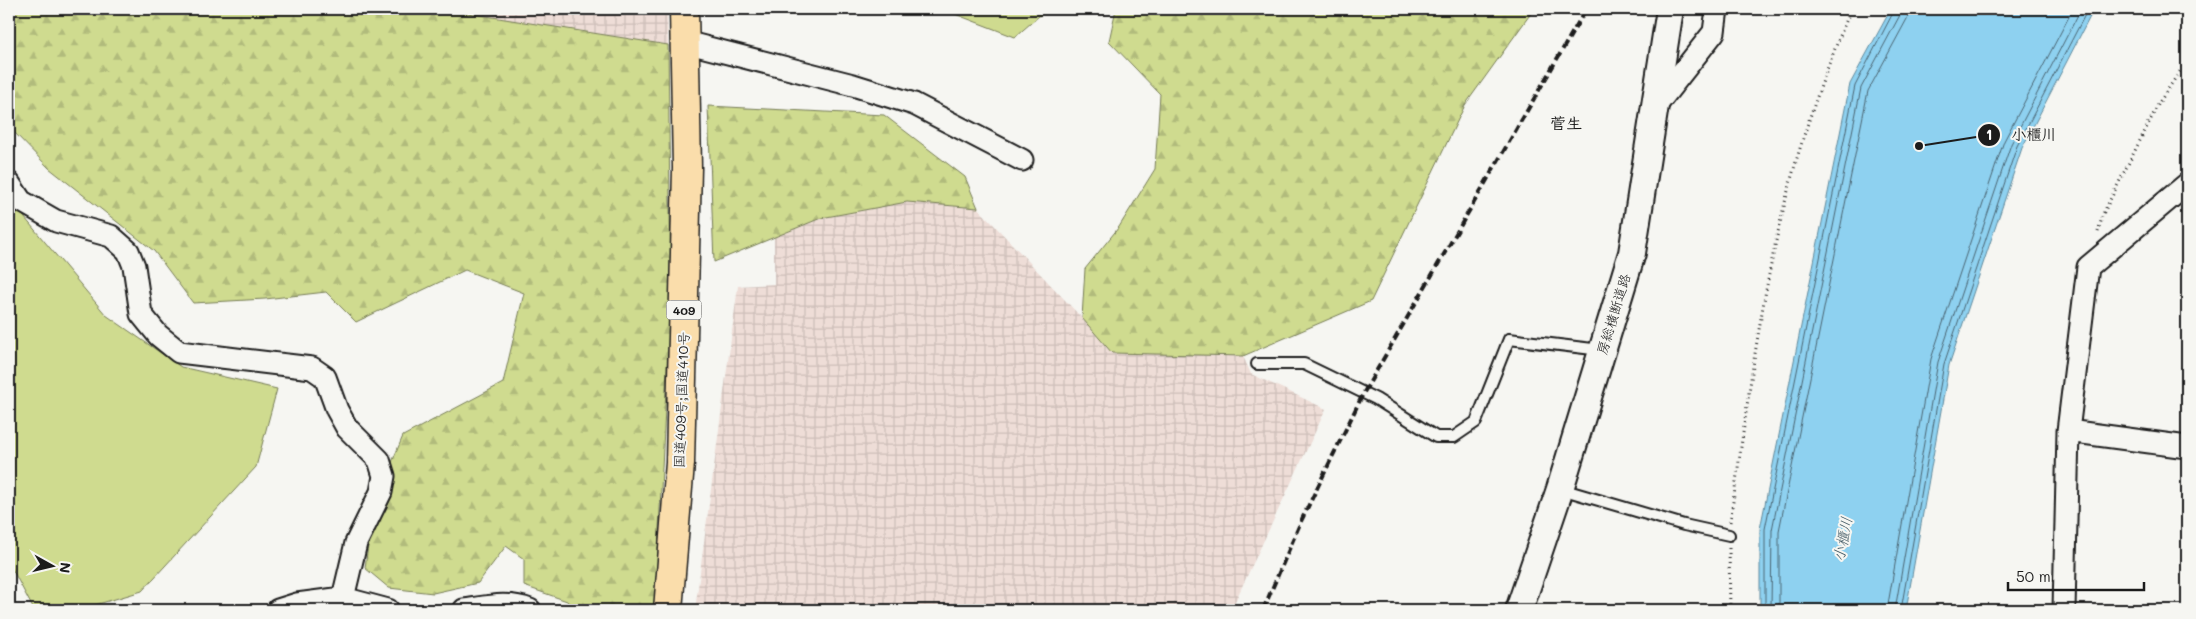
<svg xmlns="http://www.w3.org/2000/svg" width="2196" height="619" viewBox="0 0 2196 619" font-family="Mali,'Klee One',sans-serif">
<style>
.industrial{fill:url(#industrial-grid)}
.forest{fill:url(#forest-firs);stroke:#767c56}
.pitch{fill:#cfdb8f;stroke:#767c56}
.water{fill:#8ed1f0;stroke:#60899b}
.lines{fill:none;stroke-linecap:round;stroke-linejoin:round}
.shore{stroke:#4a6471;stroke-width:1}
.service-casing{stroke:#1c1c1c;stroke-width:14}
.minor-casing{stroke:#1c1c1c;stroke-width:25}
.tertiary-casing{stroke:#1c1c1c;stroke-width:30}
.trunk-casing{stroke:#1c1c1c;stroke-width:31}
.path{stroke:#1c1c1c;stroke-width:3;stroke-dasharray:1 4;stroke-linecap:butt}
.service{stroke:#f6f6f2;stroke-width:10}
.minor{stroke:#f6f6f2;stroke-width:21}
.tertiary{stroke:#f6f6f2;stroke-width:26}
.trunk{stroke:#faddab;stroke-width:28}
.rail{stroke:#1c1c1c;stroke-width:4;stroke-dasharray:8 4;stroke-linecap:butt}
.labels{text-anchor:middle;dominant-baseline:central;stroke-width:4;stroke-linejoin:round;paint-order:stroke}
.shield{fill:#f6f6f2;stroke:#5d5d5c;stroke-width:1}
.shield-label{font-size:12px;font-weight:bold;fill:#1c1c1c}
.street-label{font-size:14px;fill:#1c1c1c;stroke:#f6f6f2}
.water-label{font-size:15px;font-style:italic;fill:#445b66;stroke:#f6f6f2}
.quarter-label{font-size:16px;font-weight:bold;fill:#1c1c1c;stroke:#f6f6f2}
.leader{fill:none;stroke:#1c1c1c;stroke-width:2}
.callout-dot{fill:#1c1c1c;stroke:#f6f6f2;stroke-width:2}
.mark-label{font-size:15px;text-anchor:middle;font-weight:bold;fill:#fff}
.callout-label{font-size:15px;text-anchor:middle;font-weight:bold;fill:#1c1c1c;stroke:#f6f6f2;stroke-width:4;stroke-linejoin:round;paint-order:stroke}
</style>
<defs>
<pattern id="industrial-grid" width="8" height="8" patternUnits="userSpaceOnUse" patternTransform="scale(1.25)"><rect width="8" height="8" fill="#eeddd7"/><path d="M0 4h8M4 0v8" fill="none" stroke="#ccbdb8"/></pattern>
<pattern id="forest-firs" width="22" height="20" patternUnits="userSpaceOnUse" patternTransform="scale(1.25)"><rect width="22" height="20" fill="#cfdb8f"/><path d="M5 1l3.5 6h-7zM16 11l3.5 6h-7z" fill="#b1bb7b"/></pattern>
</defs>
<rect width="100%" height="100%" fill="#f6f6f2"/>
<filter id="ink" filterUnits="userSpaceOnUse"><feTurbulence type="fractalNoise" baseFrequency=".02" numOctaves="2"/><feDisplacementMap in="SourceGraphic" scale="10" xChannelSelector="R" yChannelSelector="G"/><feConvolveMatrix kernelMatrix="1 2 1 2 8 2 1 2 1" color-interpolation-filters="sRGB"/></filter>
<g filter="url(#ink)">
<!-- industrial -->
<path class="industrial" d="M442,9H667L668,45Z
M907,202L978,208L1082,318L1112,353L1243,356L1251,374L1326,409L1231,610H695L738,286L774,284V237L821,218Z"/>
<!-- forest -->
<path class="forest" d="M9,9H442L668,45L671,287L655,610H575L567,601L524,586V559L506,546L478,583L433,593L389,588L365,568L369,538L364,529L403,436L503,383L524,293L465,270L356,322L326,292L265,299L193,303L154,251L49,168L9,127Z
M1116,9H1534L1465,105L1371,301L1243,356L1112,353L1082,318L1085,269L1119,227L1155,169L1160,94L1109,41Z
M708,106L884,115L965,177L978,208L907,202L821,218L714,262Z"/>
<!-- pitch -->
<path class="pitch" d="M942,9H1047L1015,37Z
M9,199L106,315L181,367L277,389L256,467L142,591L78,610H34L9,563Z"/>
<!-- water -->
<path class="water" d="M1891,9H2094L2022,148L1949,365L1906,610H1760V529L1850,84Z"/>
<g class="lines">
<!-- shore -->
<path class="shore" d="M1765,610V529L1855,86L1895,9
M1771,610L1772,530L1861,88L1900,15L1901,9
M1779,610V531L1868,91L1907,19L1909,9
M1887,610L1931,359L2004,141L2073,9
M1895,610L1938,362L2011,144L2081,9
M1901,610L1944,364L2017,146L2088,9"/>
<!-- service casing -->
<g class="service-casing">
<path id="service" d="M1257,364H1304L1376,399L1436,437H1454L1476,422L1509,339L1601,350
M1561,489L1684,525L1729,535"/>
</g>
<!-- minor casing -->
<g class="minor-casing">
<path id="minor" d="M685,42L853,85L914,104L1022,160
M1655,107L1714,32L1717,9
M9,183L21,201L56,221L111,236L128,251L134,266L141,314L158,335L179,352L312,368L325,377L337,410L347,428L379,460L384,476L381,492L356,543L343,598
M2068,431L2187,447
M278,610L297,604L343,598L388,610
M464,610C486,607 508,601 530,610
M2064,610L2068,431L2088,267L2187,184"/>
</g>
<!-- tertiary casing -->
<g class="tertiary-casing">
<path id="tertiary" d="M1519,610L1560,489L1632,253L1670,9"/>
</g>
<!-- trunk casing -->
<g class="trunk-casing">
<path id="trunk" d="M668,610L680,463L687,168L684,9"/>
</g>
<!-- path -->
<path class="path" d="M2098,232L2103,214L2160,101L2187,61
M1730,522C1747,410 1760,297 1789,187C1805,126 1827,67 1851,9
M1729,548L1730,610"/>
<!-- service -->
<use href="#service" class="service"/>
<!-- minor -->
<use href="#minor" class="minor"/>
<!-- tertiary -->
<use href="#tertiary" class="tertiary"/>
<!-- trunk -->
<use href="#trunk" class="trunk"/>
<!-- rail -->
<path class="rail" d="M1263,610L1302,519L1363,394L1586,9"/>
</g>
</g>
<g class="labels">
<!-- shield labels -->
<rect class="shield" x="666.5" y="300.5" width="35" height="19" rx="4"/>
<g class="shield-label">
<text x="684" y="310">409</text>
</g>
<!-- street labels -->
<g class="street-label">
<text transform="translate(1613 314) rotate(-73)">房総横断道路</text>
<text transform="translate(681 400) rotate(-88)">国道409号;国道410号</text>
</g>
<!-- water labels -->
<g class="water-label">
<text transform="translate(1842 539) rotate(-79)">小櫃川</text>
</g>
<!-- quarter labels -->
<g class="quarter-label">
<text x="1566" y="122">菅生</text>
</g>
</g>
<!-- callouts -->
<path class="leader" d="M1919 146L1989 135"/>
<g class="callout-dot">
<circle cx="1919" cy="146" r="5"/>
<circle cx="1989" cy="135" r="12"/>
</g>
<g class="mark-label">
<text x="1989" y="140">1</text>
</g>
<g class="callout-label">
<text x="2034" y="140">小櫃川</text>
</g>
<!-- margin -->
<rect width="2196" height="619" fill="none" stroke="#f6f6f2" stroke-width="30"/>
<rect x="15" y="15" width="2166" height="589" fill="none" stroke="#1c1c1c" stroke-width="2" filter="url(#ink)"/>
<!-- north arrow -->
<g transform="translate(52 566) rotate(98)" stroke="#f6f6f2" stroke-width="4" paint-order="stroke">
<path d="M0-4L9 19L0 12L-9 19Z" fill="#1c1c1c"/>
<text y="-8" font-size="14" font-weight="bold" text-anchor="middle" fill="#1c1c1c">N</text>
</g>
<!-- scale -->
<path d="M2008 582v8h136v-8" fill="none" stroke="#1c1c1c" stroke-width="2.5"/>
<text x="2016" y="582" font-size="15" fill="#1c1c1c" stroke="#f6f6f2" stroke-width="4" paint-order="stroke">50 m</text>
</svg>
